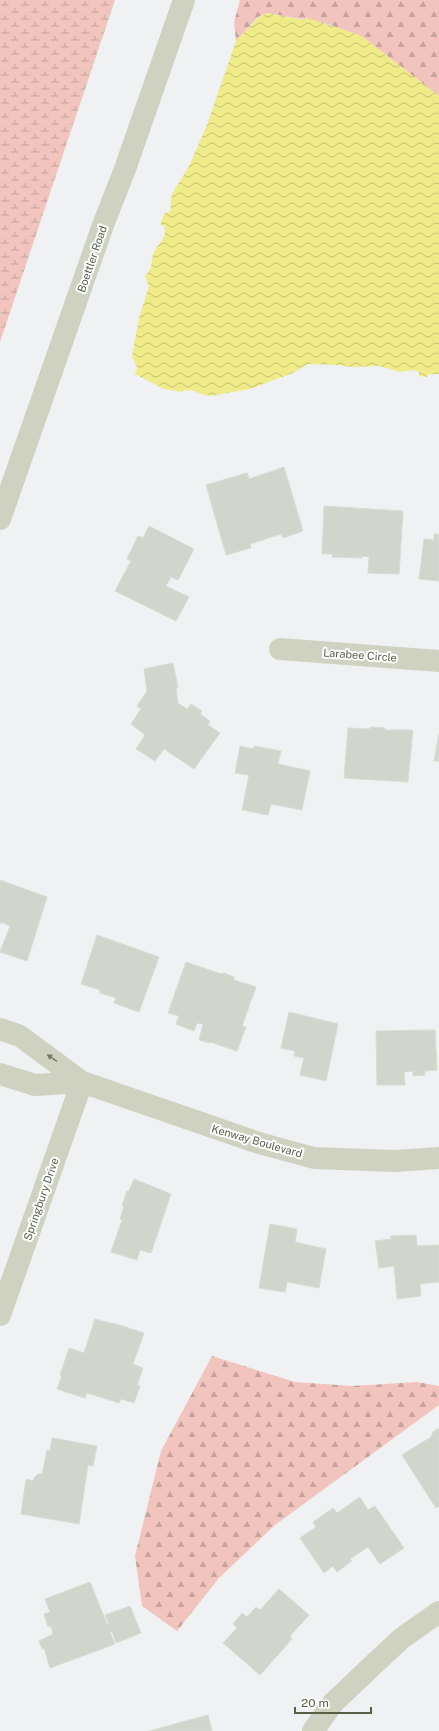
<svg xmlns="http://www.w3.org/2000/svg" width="439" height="1731" viewBox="0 0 439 1731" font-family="'Public Sans',sans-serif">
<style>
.forest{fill:url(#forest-firs)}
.wetland{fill:url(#wetland-marsh)}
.water{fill:url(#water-waves)}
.building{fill:#d2d5cc;stroke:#d8dcd4}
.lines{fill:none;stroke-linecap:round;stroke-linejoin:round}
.minor{stroke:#cfd2c0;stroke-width:22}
.oneway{fill:#767c65}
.labels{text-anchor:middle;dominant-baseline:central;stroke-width:4;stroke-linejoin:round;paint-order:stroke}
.street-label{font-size:11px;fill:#595f47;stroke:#fff}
</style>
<defs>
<pattern id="forest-firs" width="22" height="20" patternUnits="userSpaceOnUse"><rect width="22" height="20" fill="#f1c5be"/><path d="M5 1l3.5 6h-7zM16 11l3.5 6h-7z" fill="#c6a39c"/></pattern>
<pattern id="wetland-marsh" width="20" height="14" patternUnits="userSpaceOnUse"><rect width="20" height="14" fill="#f1c5be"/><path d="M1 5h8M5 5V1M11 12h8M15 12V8" fill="none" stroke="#c6a39c"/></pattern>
<pattern id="water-waves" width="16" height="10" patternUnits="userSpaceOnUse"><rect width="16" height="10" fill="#f0eb89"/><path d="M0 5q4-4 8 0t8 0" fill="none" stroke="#c5c272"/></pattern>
</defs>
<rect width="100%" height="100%" fill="#f0f1f3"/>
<!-- forest -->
<path class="forest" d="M240,0H439V96L360,35L348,32L328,24L267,13L258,17L236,41L234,22Z
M212,1356L295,1382L352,1386L417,1382L439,1386V1405L275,1525L219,1578L177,1631L142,1606L135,1556L161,1451Z"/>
<!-- wetland -->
<path class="wetland" d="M0,0H115L0,342Z"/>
<!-- water -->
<path class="water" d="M267,13L303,20L307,18L360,35L439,96V374H429L427,377L419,376V372L413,370L400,372L379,366L351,367L339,365L308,364L293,373L250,389L211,396L201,394L194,391L185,390L182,392L164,389L135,374L137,367L132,356L139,318L149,286L145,276C154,265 150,267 153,255C155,248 162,242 164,236C166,232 165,230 164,226L160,224L165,213L170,212L172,194L189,166L207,125L236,41L259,17Z"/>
<!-- building -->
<path class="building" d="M284,467L303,531L283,538L281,534L250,544L251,548L226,555L206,485L247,473L249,479Z
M324,506L403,511L399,574L368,573L369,557L362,556V558L332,557L333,554H322Z
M149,526L194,549L178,580L171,577L166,586L189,597L176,621L115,591L131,561L127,559L138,536L143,538Z
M434,534H439V581L419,579L424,539L434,540Z
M173,663L178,688H176L178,703L187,709L191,704L202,711L200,714L210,721L208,725L220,733L194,769L164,749L155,761L136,749L145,735L131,724L141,709L137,706L147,691L144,669Z
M370,727L385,728V730H413L408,782L344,778L348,728L370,729Z
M439,733V761H434Z
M240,746L253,749L254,746L281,751L278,764L310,771L302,810L271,804L268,815L242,810L249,775L235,773Z
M0,880L47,897L27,961L0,952L10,926L1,922L0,925Z
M97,935L159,957L139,1012L114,1003L116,998L100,993V990L81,984Z
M186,962L221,974L224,973L234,977V980L256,987L242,1026L246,1027L237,1051L210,1042V1043L199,1040L203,1024L197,1023L194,1031L176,1024L179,1016L168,1013Z
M289,1012L338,1024L326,1081L300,1075L304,1058L294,1056L295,1051L281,1048Z
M435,1030L437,1070L425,1071V1075L413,1076V1071L404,1072L405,1085H377L376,1031Z
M134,1179L171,1194L151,1253L140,1250L137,1260L111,1252L122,1220L120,1219L124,1206H122L127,1191H129Z
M270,1224L297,1229L295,1242L326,1249L319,1288L287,1282L285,1292L259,1288Z
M416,1235L417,1246L439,1245V1282L420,1284L421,1296L397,1299L394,1266L379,1268L375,1241L391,1239V1236Z
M95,1319L113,1324V1323L144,1333L133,1364L143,1368L137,1385L140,1386L134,1403L121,1399L119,1403L87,1393L85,1398L57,1389L62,1375H60L69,1348L84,1353Z
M439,1428V1506L436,1508L402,1455L431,1437L433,1432Z
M52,1438L97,1446L93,1466L88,1465L79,1524L21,1514L26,1479L33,1481L34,1478L38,1474H42L47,1450L50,1451Z
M360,1497L368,1510L375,1506L404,1548L380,1564L368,1547L350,1559L352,1561L337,1572L333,1566L324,1573L300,1538L316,1527L313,1522L333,1508L337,1513Z
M90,1582L107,1624H109L105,1615L130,1606L141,1633L116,1643L112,1631L110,1632L115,1644L50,1668L44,1648L42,1649L39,1641L53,1634L51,1626L48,1627L44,1614L50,1612L45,1599Z
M279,1589L309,1615L290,1636L292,1639L260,1675L223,1643L237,1628L233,1624L242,1613L247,1617L256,1607L260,1610Z
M208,1715L212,1731H149Z"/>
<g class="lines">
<!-- minor -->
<path class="minor" d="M0,519L103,225L125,169L184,0
M280,649L439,661
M0,1029L20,1036L82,1082L259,1143L314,1158L394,1161L439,1158
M0,1074L35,1085L82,1082
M0,1315L82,1082
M313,1731L333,1703L373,1665L402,1638L439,1612"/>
</g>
<!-- one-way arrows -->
<defs><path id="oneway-solid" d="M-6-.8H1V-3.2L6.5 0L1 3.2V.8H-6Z"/></defs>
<use class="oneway" href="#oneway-solid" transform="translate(52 1058) rotate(-145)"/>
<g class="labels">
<!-- street labels -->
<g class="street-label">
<text transform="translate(92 259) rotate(-71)">Boettler Road</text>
<text transform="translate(360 655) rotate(4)">Larabee Circle</text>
<text transform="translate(257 1141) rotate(16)">Kenway Boulevard</text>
<text transform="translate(41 1199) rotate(-71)">Springbury Drive</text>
</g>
</g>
<!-- scale -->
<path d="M295 1707v6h76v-6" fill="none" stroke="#595f47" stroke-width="2"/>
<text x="301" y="1707" font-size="12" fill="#595f47" stroke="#ffffff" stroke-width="3" paint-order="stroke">20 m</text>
</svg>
